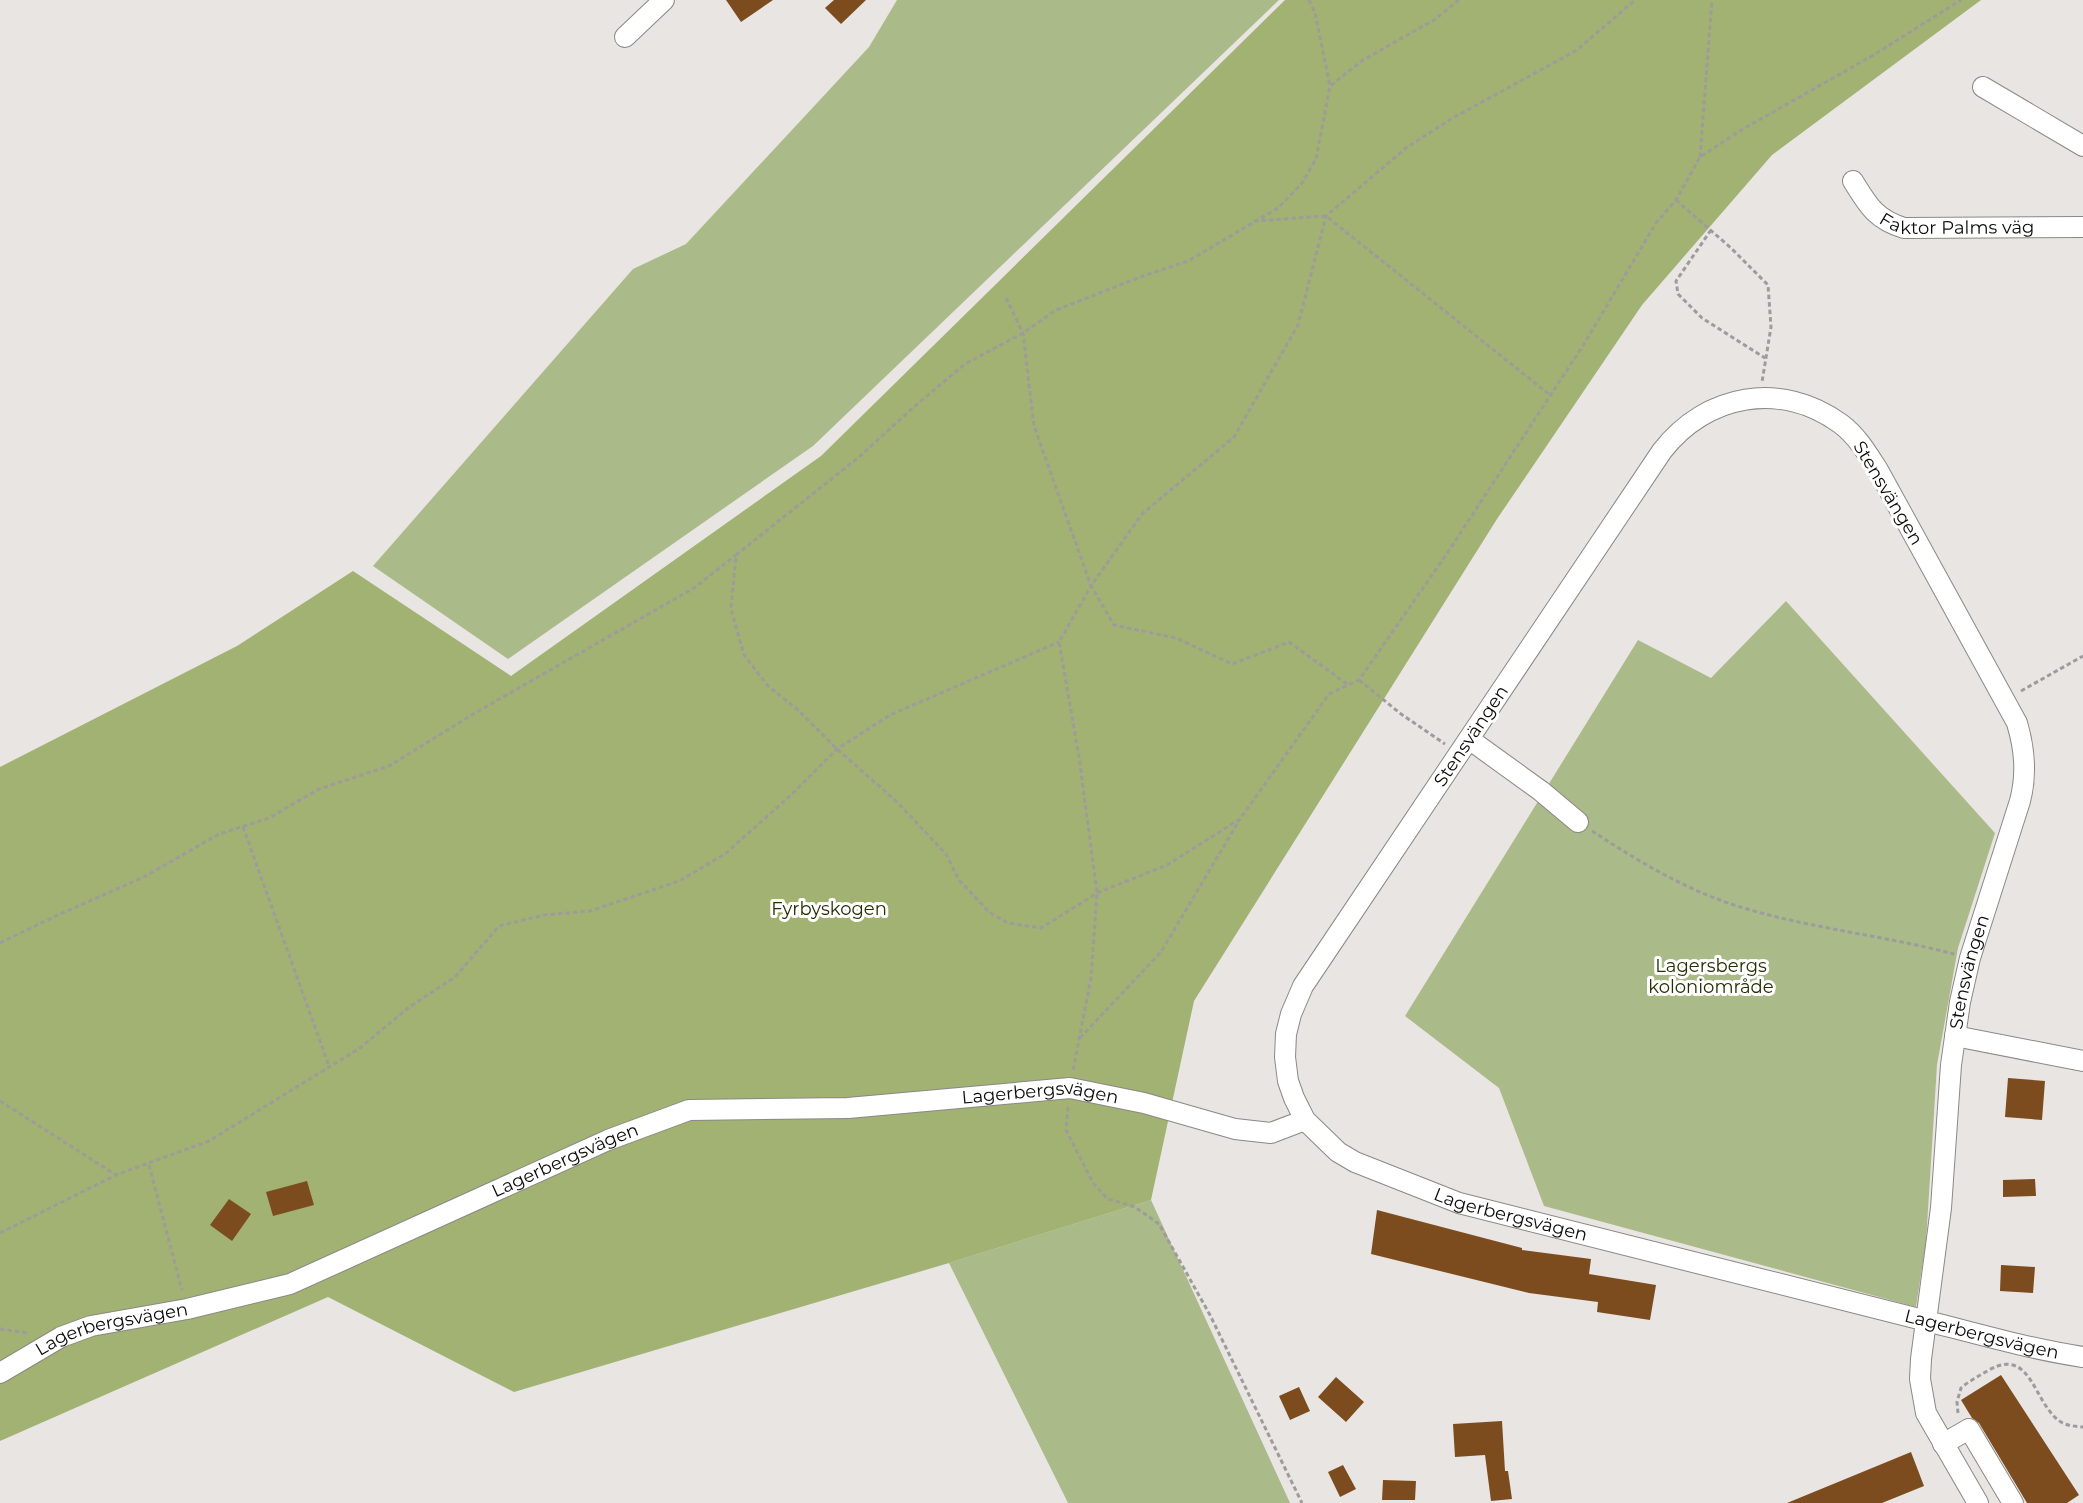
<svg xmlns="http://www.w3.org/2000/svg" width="2083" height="1503" viewBox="0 0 2083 1503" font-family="Montserrat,sans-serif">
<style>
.green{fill:#abba89}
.forest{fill:#a1b272}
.building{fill:#7d4c1e}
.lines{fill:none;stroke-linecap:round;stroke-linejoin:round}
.minor-casing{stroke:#8b8886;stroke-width:22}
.path{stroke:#9e9c9a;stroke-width:3;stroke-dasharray:4.5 3;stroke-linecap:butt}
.minor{stroke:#fff;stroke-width:20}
.labels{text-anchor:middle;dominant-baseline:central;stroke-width:6;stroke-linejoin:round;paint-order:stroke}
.street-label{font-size:18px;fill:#0c0b0a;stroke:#fff}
.park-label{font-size:18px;fill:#263000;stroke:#fff}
</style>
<rect width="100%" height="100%" fill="#e8e5e3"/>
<!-- green -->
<path class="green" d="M897,0H1279L813,446L508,659L373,566L633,269L686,244L869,47Z
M1786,601L1995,833L1958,948L1937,1065L1926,1242L1916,1307L1544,1206L1499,1088L1405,1016L1638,640L1711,678Z
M1151,1200L1290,1503H1068L949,1263Z"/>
<!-- forest -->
<path class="forest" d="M1285,0H1981L1772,155L1642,305L1497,519L1194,1001L1151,1200L949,1263L514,1392L328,1297L0,1441V767L237,646L353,571L511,676L821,456Z"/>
<!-- building -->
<path class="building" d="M726,0H773L741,22Z
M834,0H866L841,24L825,8Z
M2008,1078L2045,1081L2042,1120L2005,1117Z
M2035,1179L2036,1196L2003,1197V1180Z
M307,1181L314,1205L273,1216L266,1192Z
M229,1199L251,1214L232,1241L210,1225Z
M1377,1210L1522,1248V1250L1591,1259L1589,1274L1656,1285L1650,1320L1597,1312L1598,1302L1529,1293L1371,1254Z
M2001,1265L2035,1267L2033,1293L2000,1291Z
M2001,1375L2079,1495L2067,1503H2027L1979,1423L1972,1418L1961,1400Z
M1336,1377L1364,1402L1346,1422L1318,1397Z
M1299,1387L1310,1411L1290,1420L1279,1396Z
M1502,1421L1505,1471H1508L1512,1499L1491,1501L1485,1455L1455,1457L1453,1424Z
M1911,1452L1924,1486L1882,1503H1787Z
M1343,1465L1356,1489L1340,1497L1328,1472Z
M1383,1480L1416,1481L1415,1500H1382Z"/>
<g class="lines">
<!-- minor casing -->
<g class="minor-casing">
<g id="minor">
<path d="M625,37L664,0"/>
<path d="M1983,87L2083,146"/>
<path id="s1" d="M1853,181C1868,205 1875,219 1904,228L2083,227"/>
<path d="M1469,739L1541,791L1578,822"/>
<path d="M1955,1036L2083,1061"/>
<path id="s2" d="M0,1373L61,1337L91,1326L187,1309L290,1284L608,1140L689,1110L848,1108L1070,1088L1144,1103L1235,1129L1271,1133L1305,1120"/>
<path d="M1943,1444L1969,1429L2013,1503"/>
<path id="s3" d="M1978,1503L1926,1413L1920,1379L1921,1359L1941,1208L1951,1065L1960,1002L1970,958L2020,801C2027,774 2025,750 2017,723L1878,470C1867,453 1857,436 1841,424C1781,380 1706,394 1662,451L1303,986L1291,1014L1286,1034L1285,1057L1288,1081L1294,1098L1305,1120L1338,1152L1355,1162L1459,1203L1927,1321C1978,1334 2030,1349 2083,1357"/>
</g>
</g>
<!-- path -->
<path class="path" d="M1309,0L1315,13L1330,86
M1459,0L1434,20L1363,60L1330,86L1316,159L1302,183L1278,208L1188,261L1143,276L1056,310L1023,333L965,364L915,406L859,457L736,555L731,609L744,655L768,686L797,709L837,749L896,801L946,854L959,880L989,912L1008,923L1041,928L1097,893L1167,865L1240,819L1329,694L1359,680L1448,552L1584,344L1656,223L1676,200L1700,157L1743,129L1872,56L1961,0
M1700,157L1712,0
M1676,200L1731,248L1768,285L1771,327L1762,382
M1254,221L1326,216L1550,395
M1711,230L1676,281L1678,294L1702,318L1765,358
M1006,298L1023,333L1034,426L1091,586L1059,642L1079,757L1097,893L1091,978L1073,1071
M1359,680L1401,714L1445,744
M1347,684L1289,642L1232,664L1176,638L1114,625L1091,586L1142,514L1234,437L1298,325L1326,216L1406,148L1451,119L1577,50L1635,0
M2021,691L2083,656
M243,827L329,1066
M1592,831C1641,863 1691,893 1747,909C1815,929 1886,936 1954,954
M0,943L60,914L144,877L219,834L269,818L319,789L389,766L475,713L694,588L736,555
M1080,1038L1161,952L1240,819
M0,1101L116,1175
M1068,1107L1066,1130L1093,1183L1108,1199L1135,1207L1159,1224L1210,1315L1302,1503
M149,1165L182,1290
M0,1233L116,1175L209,1141L360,1048L408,1008L455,977L499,926L544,915L590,911L679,881L725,854L790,796L837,749L890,715L1059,642
M0,1329L29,1333
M1958,1413L1957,1402L1961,1388C1969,1381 1979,1376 1989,1370C2032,1346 2033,1404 2061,1422C2067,1426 2075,1426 2083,1427"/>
<!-- minor -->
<use href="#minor" class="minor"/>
</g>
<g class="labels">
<!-- street labels -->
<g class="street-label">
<text stroke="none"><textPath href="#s1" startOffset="124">Faktor Palms väg</textPath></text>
<text transform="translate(1888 493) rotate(59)">Stensvängen</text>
<text transform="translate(1471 736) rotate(-56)">Stensvängen</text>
<text stroke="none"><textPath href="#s3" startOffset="549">Stensvängen</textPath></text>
<text stroke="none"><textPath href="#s2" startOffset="1094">Lagerbergsvägen</textPath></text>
<text stroke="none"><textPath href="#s2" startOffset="608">Lagerbergsvägen</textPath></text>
<text stroke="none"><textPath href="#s3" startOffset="2372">Lagerbergsvägen</textPath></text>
<text stroke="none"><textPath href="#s2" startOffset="122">Lagerbergsvägen</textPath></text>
<text stroke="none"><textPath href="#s3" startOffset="2858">Lagerbergsvägen</textPath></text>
</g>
<!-- park labels -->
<g class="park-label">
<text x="829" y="909">Fyrbyskogen</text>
<text x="1711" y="966">Lagersbergs<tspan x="1711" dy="21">koloniområde</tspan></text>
</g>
</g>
</svg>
